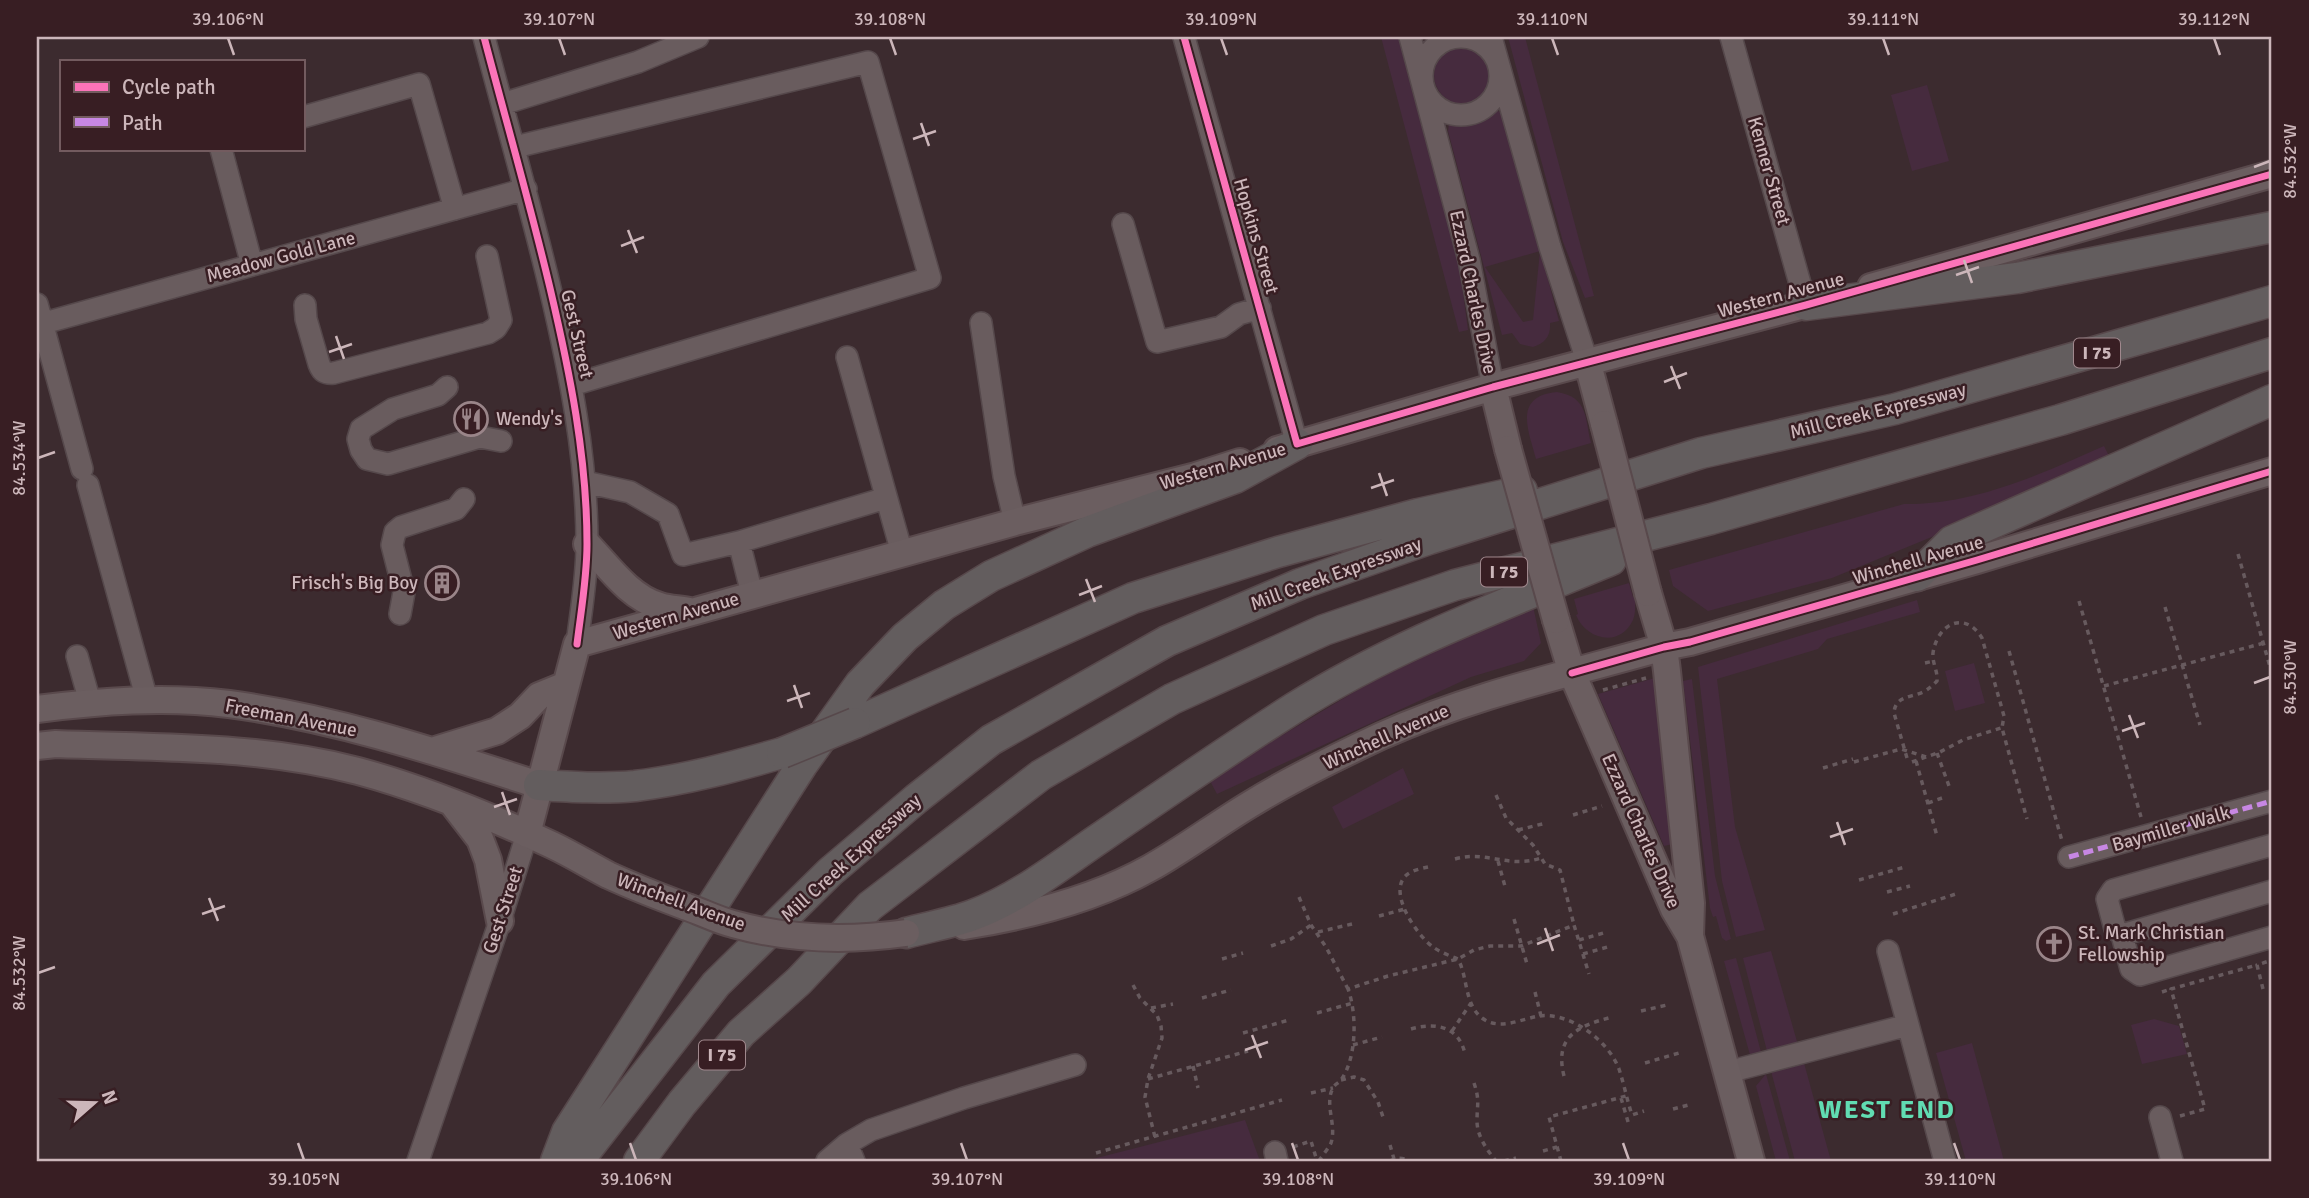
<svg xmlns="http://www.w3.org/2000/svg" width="2309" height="1198" viewBox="0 0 2309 1198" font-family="Signika,sans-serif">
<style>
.green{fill:#462b3e;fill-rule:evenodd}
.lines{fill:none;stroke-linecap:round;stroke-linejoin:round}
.minor-casing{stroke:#55484b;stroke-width:24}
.major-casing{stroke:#59494c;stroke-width:30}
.highway-casing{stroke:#57484b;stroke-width:33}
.path{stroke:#675a5e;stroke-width:3.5;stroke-dasharray:5 5;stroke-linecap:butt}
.minor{stroke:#695c5e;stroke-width:21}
.major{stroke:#6b5e60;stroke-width:26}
.highway{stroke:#635d5e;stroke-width:30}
.major-bridge-casing{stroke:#59494c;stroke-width:30;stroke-linecap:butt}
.highway-bridge-casing{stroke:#57484b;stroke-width:33;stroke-linecap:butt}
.major-bridge{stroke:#6b5e60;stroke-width:26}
.highway-bridge{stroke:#635d5e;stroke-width:30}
.quiet{stroke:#c787e3;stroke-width:5;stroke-dasharray:10 5;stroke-linecap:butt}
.cycleway-casing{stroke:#381e23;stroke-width:11}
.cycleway{stroke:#fb73b8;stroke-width:7}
.ticks{fill:none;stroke:#ccb6ba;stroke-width:2.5}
.labels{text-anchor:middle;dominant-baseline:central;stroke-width:5;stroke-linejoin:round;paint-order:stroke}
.shield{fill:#381e23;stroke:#a0888d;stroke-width:2}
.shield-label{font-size:18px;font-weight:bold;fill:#ccb6ba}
.street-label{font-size:19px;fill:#ccb6ba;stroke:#381e23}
.poi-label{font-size:19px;fill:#ccb6ba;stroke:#381e23;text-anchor:start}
.district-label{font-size:26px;font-weight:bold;letter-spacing:2px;fill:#61dcb2;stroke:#381e23}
.neatline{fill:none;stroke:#ccb6ba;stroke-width:2.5}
.ticks-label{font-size:18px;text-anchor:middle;fill:#ccb6ba}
</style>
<rect width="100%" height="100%" fill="#3c2b2f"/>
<!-- green -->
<path class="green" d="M1381,37H1398L1460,270L1468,330L1459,332Z
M1508,37H1525L1594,296L1585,298L1563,242Z
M1434 75a29 29 0 1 1 58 0a29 29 0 1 1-58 0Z
M1927,85L1949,161L1912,171L1891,95Z
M1495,110L1504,113L1505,117L1559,321L1550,323C1551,336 1545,343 1533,347L1520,344L1512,333L1502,335L1448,131L1449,124L1453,121H1475ZM1540,251L1533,320L1523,322L1485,267Z
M1557,392C1589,397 1585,420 1591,443L1536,459C1529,432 1512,396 1557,392Z
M2104,446L2109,456L1956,527L1832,578L1708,611L1673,586L1669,570L1904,504C1974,505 2041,474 2104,446Z
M1629,583L1633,597H1635C1635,605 1636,612 1633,620C1620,648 1586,640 1576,615L1578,614L1574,599Z
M1917,600L1920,612L1827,639L1818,649L1717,679L1735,827L1765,930L1736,937L1722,881L1698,667Z
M1533,606L1541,643L1524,661L1471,677L1217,794L1209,779L1404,662Z
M1974,663L1985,703L1955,711L1945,671Z
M1655,678L1673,844L1664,846L1598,694Z
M1692,679L1715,876L1731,939L1726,941L1722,938L1716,916L1713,917L1710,908L1683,681Z
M1403,768L1414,794L1343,829L1332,807Z
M1771,951L1798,1045L1767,1051L1743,958Z
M1736,958L1761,1052L1750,1055L1724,961Z
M2154,1019L2179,1026L2187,1054L2142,1064L2131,1025Z
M1972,1043L2004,1161H1966L1936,1053Z
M1804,1063L1831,1161H1795L1771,1071Z
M1766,1074L1790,1161H1776L1756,1086Z
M1245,1120L1260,1161H1085Z"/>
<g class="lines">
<!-- minor casing -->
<g class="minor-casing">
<path id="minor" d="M1422 76a39 39 0 1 1 78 0a39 39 0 1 1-78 0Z
M484,37C506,121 530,204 550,288C570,373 587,457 587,544C587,578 581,611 577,644
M1184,37L1297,444
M1410,37L1469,260L1493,387
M1491,37L1550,247L1588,364
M1731,37L1806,305
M502,104L638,62L698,37
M303,117L419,84L455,209
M515,147L868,62L930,278L572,385
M221,149L252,265
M1123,224L1157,342L1221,327L1239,314L1260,308
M37,304L82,469
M305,305L306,319L319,364C322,372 325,374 334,373L488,333L496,328L501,320L487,256
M981,323L1004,476L1015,522
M37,325L526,189
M847,357L902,553
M447,387L438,395L393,409L361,429L358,439L361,450L367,459L388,464L480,437L501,441
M585,482L630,492L668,514L683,555L739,542L886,498
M88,485L147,700
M739,542L752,594
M400,614L404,592L392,545L395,532L401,527L456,509L464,499
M77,656L90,702
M2272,845L2113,890L2107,899L2115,929L2122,935L2131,969L2140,975L2272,937
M2069,857L2272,801
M2122,935L2272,891
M1888,951L1945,1161
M1728,1072L1908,1025
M2160,1117L2172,1161
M847,1144L871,1130L964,1098L1075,1065
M1275,1152L1277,1161
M418,1161L500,921L527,834
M827,1161L847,1144L854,1161"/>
</g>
<!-- major casing -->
<g class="major-casing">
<path id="major" d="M1871,287L2272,174
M1588,364L1604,424
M1493,387L1508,449
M1277,450L1493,387L1827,299
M587,544C608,566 630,598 660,606C669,609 680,609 689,611
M1648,593L1664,647L1667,671L1691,903L1690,936
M1556,620L1572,673L1674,909L1690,936L1751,1161
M37,709C100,701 165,696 229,704C335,718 437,752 539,785
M37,746L56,744C157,748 259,745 358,771C424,789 490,816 552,845C571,854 589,865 608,875C634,887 660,897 687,907
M432,751L497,731L520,716L539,696L566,685
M453,804L480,839L488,860L500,921
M527,834L577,644L1015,522L1196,476L1240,462
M964,926C1028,916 1093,900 1150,868C1184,849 1216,825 1249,805C1291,779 1336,757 1381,736C1472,695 1569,674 1664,647L1690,642L1977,560L2272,471"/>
</g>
<!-- highway casing -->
<g class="highway-casing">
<path id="highway" d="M1806,305L2017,278L2272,227
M1917,576L1952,541L2272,400
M855,723L1133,598L1278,552L1418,514L1522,491
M539,785C571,787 603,789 635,786C685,780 733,767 782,753
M906,933C928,927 952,923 973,915C1019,898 1060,865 1100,838C1164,794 1228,750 1294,708C1393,646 1503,605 1611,560
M556,1161L567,1132L802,765L860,684L905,637L944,605L991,576L1087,532L1235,478L1297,444
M578,1161L716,984L830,872L916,799L991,740L1167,641L1300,584L1429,539L1701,453L1895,409L2272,301
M639,1161L682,1103L741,1033L799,981L870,906L1041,775L1172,699L1324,630L1455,585L1711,519L2060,420L2272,353"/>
</g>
<!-- path -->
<path class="path" d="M2238,554L2272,674
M2079,601L2141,817
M2165,607L2200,725
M2009,651L2062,841
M1925,663L1934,661
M2104,686L2264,643
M1603,690L1646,678
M1937,753L1949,786
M1907,758L1894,713C1895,696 1910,698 1923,692C1929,689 1933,685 1937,681C1938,671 1932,663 1933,653C1937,625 1964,609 1982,638L2004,716L2002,728L2027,819
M1916,761L1937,836
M1854,762L1901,749L1926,757
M1912,762L1940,752L1963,740L2001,728
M1823,768L1853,759
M1496,795L1506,818L1533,845L1545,864L1560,870L1574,925
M1928,803L1942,798
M1573,815L1602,806
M1518,830L1546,823
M1455,859C1487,850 1508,869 1541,858
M1498,861L1506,890
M1428,867C1419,869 1408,871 1403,879C1391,898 1418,936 1433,947C1440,952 1450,956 1458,959C1468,977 1464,1004 1482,1018C1499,1031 1521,1019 1539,1016C1570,1012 1608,1040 1619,1069C1624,1084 1627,1100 1632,1115L1644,1111
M1859,880L1905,867
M1887,892L1910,886
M1299,897L1311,925L1326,947L1348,989
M1893,914L1959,893
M1379,916L1405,909
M1514,919L1527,964
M1318,932L1352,924
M1579,940L1607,932
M1271,946L1291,939L1311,925
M1583,954L1611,946
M1222,959L1243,953
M1133,985L1140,998L1157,1015L1161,1026L1162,1038L1148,1079L1145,1097L1155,1137
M2263,989L2257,965L2272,960
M1535,992L1541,1016
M2162,992L2171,989
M1202,998L1231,990
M1151,1008L1173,1004
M1641,1011L1667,1005
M1317,1013L1353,1003
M1411,1029C1435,1022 1459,1026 1465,1054
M1452,1031L1471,1003
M1243,1033L1289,1020
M1353,1045L1382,1037
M1645,1063L1679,1053
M1193,1066L1198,1088
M1564,1076C1554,1036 1578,1026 1612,1017
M1148,1079L1248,1051
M1341,1080L1354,1077L1364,1080L1378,1102L1383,1117
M1474,1083C1480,1101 1477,1104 1477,1121C1477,1136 1487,1150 1496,1161
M1311,1093L1333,1088
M1621,1098L1629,1125
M1673,1109L1692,1104
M2180,1116L2205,1109L2171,989L2257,965
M1390,1145L1394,1159
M1293,1147L1311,1141L1317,1161
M1543,1151L1557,1147
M1096,1153L1282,1100
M1319,1161C1322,1156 1328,1149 1331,1143C1337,1125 1324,1104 1333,1088C1335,1084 1339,1083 1341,1080C1357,1058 1357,1013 1348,989L1388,976L1458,959L1474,950L1490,946H1521L1574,925L1589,974
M1390,1161C1397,1157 1403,1158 1410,1161
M1504,1161L1516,1158
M1561,1161L1549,1117L1626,1096"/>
<!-- minor -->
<use href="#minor" class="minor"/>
<!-- major -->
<use href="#major" class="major"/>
<!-- highway -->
<use href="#highway" class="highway"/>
<!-- major-bridge casing -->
<g class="major-bridge-casing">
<path id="major-bridge" d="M1604,424L1648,593
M1508,449L1556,620
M687,907C702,912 717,920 733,924C790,940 849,941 906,933"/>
</g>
<!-- highway-bridge casing -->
<g class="highway-bridge-casing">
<path id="highway-bridge" d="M782,753L855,723"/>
</g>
<!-- major-bridge -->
<use href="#major-bridge" class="major-bridge"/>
<!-- highway-bridge -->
<use href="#highway-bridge" class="highway-bridge"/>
<!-- quiet -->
<path class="quiet" d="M2069,857L2272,801"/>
<!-- cycleway casing -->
<g class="cycleway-casing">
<path id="cycleway" d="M484,37C506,121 530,204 550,288C570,373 587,457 587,544C587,578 581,611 577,644
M1184,37L1297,444L1493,387L1806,305L2272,174
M1572,673L1664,647L1690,642L1977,560L2272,471"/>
</g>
<!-- cycleway -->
<use href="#cycleway" class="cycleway"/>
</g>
<!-- ticks -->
<path class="ticks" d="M228,38L234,55M559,38L565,55M890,38L896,55M1221,38L1227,55M1552,38L1558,55M1883,38L1889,55M2214,38L2220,55M921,123L929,146M913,139L936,131M2254,167L2270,161M628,230L637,253M621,246L644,237M1964,260L1972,283M1956,275L1979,267M336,336L344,359M329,352L352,344M1671,366L1680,389M1664,382L1687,373M38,458L55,452M1379,473L1387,496M1371,488L1394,480M1086,579L1095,602M1079,595L1102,586M2254,683L2270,677M794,685L802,708M787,701L810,693M2129,715L2138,738M2122,731L2145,723M502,792L510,815M494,807L517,799M1837,822L1845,845M1830,837L1853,829M209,898L218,921M202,914L225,906M1545,928L1553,951M1537,944L1560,935M38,973L55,967M1252,1035L1261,1058M1245,1050L1268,1042M298,1143L304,1160M630,1143L636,1160M961,1143L967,1160M1292,1143L1298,1160M1623,1143L1629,1160M1954,1143L1960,1160"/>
<!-- icons -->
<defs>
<g id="restaurant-ring" transform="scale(1.75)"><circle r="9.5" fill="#381e23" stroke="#9a8589" stroke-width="1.5"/><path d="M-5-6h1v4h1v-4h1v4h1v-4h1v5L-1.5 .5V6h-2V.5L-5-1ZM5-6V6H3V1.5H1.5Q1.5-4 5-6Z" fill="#9a8589"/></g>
<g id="building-ring" transform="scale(1.75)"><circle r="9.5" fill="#381e23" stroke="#9a8589" stroke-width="1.5"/><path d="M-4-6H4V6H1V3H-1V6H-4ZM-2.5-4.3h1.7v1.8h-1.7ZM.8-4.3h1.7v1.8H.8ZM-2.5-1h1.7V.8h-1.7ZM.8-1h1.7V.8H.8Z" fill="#9a8589"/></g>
<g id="church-ring" transform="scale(1.75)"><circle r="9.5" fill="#381e23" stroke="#9a8589" stroke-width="1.5"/><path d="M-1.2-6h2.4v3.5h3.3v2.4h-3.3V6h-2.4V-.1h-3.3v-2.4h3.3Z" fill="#9a8589"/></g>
</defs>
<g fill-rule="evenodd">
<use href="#restaurant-ring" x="471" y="419"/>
<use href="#building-ring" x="442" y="583"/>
<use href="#church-ring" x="2054" y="944"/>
</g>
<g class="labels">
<!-- shield labels -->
<g class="shield">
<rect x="2074" y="338.5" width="46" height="29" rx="5"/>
<rect x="1481" y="557.5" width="46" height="29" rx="5"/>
<rect x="699" y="1040.5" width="46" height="29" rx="5"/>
</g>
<g class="shield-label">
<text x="2097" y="353">I 75</text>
<text x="1504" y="572">I 75</text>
<text x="722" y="1055">I 75</text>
</g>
<!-- street labels -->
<g class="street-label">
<text transform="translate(1769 171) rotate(74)">Kenner Street</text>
<text transform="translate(1256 236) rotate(74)">Hopkins Street</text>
<text transform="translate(281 257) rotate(-15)">Meadow Gold Lane</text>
<text transform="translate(1473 292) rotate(78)">Ezzard Charles Drive</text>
<text transform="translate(1781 295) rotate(-15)">Western Avenue</text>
<text transform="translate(577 334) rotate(77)">Gest Street</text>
<text transform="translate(1878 411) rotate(-14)">Mill Creek Expressway</text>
<text transform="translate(1223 466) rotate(-16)">Western Avenue</text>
<text transform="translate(1918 560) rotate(-16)">Winchell Avenue</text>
<text transform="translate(1336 574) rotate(-20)">Mill Creek Expressway</text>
<text transform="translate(676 616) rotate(-16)">Western Avenue</text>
<text transform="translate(291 718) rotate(11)">Freeman Avenue</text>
<text transform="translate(1386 737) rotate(-24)">Winchell Avenue</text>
<text transform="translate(2171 829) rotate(-16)">Baymiller Walk</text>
<text transform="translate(1641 831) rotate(66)">Ezzard Charles Drive</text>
<text transform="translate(851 858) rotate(-42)">Mill Creek Expressway</text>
<text transform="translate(681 902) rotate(20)">Winchell Avenue</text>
<text transform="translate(503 910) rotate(-72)">Gest Street</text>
</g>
<!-- poi labels -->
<g class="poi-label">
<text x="496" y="419">Wendy's</text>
<text x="418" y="583" text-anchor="end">Frisch's Big Boy</text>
<text x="2078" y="933">St. Mark Christian<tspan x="2078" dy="22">Fellowship</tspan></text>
</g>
<!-- district labels -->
<g class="district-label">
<text x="1887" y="1110">WEST END</text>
</g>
</g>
<!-- border -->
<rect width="2309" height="1198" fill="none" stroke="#381e23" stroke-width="77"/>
<!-- legend -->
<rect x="60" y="60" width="245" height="91" fill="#381e23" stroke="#735b5f" stroke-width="2"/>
<rect x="74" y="82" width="35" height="10" fill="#fb73b8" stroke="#735b5f" stroke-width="2"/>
<text x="122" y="94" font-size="21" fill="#ccb6ba">Cycle path</text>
<rect x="74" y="117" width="35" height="10" fill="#c787e3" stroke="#735b5f" stroke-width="2"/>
<text x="122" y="130" font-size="21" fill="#ccb6ba">Path</text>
<!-- north arrow -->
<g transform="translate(94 1103) rotate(70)" stroke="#381e23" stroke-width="5" paint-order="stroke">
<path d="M0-5L12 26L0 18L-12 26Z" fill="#ccb6ba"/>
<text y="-10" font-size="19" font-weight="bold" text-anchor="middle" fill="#ccb6ba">N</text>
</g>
<rect x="38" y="38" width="2232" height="1122" class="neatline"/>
<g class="ticks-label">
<text x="228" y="25">39.106°N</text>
<text x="559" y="25">39.107°N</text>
<text x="890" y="25">39.108°N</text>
<text x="1221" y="25">39.109°N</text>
<text x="1552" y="25">39.110°N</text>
<text x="1883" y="25">39.111°N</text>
<text x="2214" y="25">39.112°N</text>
<text transform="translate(2290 161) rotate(-90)" y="6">84.532°W</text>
<text transform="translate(19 458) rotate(-90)" y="6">84.534°W</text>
<text transform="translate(2290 677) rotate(-90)" y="6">84.530°W</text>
<text transform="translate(19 973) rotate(-90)" y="6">84.532°W</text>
<text x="304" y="1185">39.105°N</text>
<text x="636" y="1185">39.106°N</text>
<text x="967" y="1185">39.107°N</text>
<text x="1298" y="1185">39.108°N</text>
<text x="1629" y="1185">39.109°N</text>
<text x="1960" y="1185">39.110°N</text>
</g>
</svg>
